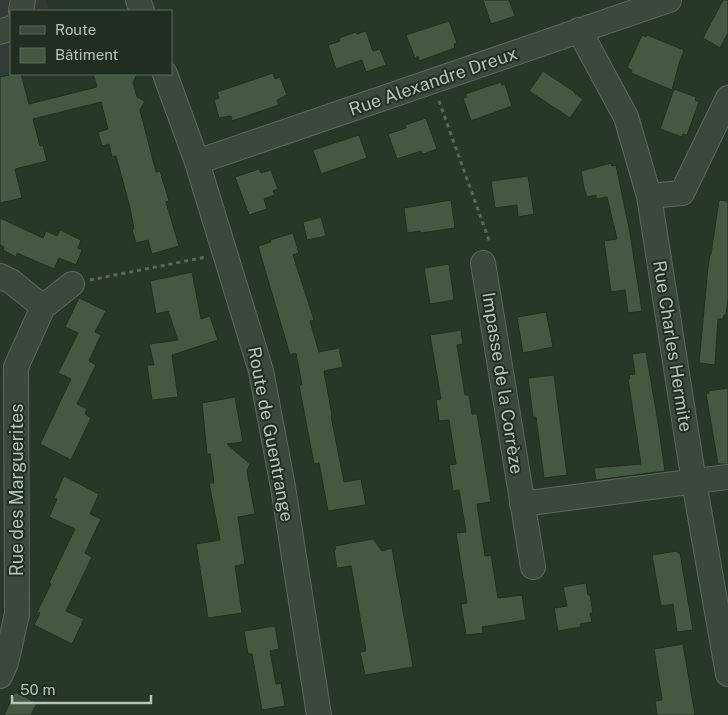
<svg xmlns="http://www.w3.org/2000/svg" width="728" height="715" viewBox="0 0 728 715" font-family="'Public Sans',sans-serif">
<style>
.medical{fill:#303b36}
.building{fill:#445842;stroke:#213020}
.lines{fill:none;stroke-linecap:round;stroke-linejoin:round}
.minor-casing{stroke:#5a6a59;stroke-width:26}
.path{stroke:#5d6755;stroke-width:3;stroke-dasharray:4 4;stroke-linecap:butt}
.minor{stroke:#3a4939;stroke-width:24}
.labels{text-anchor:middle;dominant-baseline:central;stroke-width:4;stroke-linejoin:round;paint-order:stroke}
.street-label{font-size:18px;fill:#b5c5b4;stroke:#1f2e1e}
</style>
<rect width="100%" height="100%" fill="#273926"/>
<!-- medical -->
<path class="medical" d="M0,0H46L49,11H11V74H15L0,77Z"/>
<!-- building -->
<path class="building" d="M483,0H509L515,16L491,24Z
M723,0H728V33L720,48L703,38Z
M449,21L457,43L454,44L455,48L419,61L418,56L415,58L406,35Z
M366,31L373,51L380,49L386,65L366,72L362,60L336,69L328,45L340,41L339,38L356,32L357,34Z
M642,35L646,37L647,35L684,50L679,64L672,90L631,73L632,70L627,68Z
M543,71L575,92L574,93L583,99L570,118L529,91Z
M273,73L275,79L280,77L287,95L277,100L279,105L232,121L231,116L219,118L214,100L219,98L217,92Z
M14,74H21L29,104L97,87L93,74H137L133,83L137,97L145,101L140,110L156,172L160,171L169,201L166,202L179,246L152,254L148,240L136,243L132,230L134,229L130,208L116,156L112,157L109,144L102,146L98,132L108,129L101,102L33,119L40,146L43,145L47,161L15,169L22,198L0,203V77Z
M501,82L502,85L505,84L512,106L471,121L463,98L467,97L465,94Z
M674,89L696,97L695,100L699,102L687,135L683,134L682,137L660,129Z
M426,118L437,149L423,154L421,151L397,159L388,134L406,128L405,125Z
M359,135L367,158L321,174L313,150Z
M611,163L612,166L616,165L630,233L642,311L628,313L625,290L611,292L604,241L617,239L607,197L596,199V195L587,197L584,188L581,171Z
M259,169L261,173L271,170L278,189L273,191L275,195L264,199L267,209L249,215L235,177Z
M528,176L534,214L518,217L517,205L495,208L491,181Z
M451,200L455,228L421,233L420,231L407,233L404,208Z
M719,200L728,201V298L726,315H724L723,319H718L715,365L699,363L708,267L710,254H711Z
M321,217L326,236L307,240L303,222Z
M0,218L43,238L46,231L57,236L60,230L81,240L78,248L82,250L76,265L59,258L54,269L17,253L16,257L3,250L4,247L0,245Z
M293,233L299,253L293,255L314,320L310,321L319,352L339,348L343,367L324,371L332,415L331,416L344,482L361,479L366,505L328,511L319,463L314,464L299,385H302L296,353L290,355L258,246L271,242L270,240Z
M449,264L454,300L430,304L424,268Z
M192,272L201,319L210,316L218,340L172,355L178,397L152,400L147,365H154L149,344L178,340L168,311L156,314L150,281Z
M79,298L106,311L95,332L101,335L89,361L96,365L77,404L87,409L85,414L91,418L71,460L40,444L71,379L58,373L78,333L65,327Z
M546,312L553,347L523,353L517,317Z
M461,330L463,344L457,345L465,395H469L472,414H477L491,502L477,504L485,556L491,555L498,598L522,595L526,620L482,627L483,633L466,635L461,604L467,603L456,533L466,532L459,490L453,491L449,465L456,464L449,420L439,421L436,400L441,399L430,335Z
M646,352L658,422L665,471L596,480L594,468L641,464L628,379H630L629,375L635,374L632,354Z
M554,375L567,475L544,478L536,417H533L528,378Z
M728,388V464H718L706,394L709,393L708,391Z
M235,397L243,442L227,444L250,464L247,471L255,514L238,517L245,564L235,566L242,613L208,618L196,544L220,540L209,483H214L210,454H207L202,403Z
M64,476L99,494L90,514L101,519L85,553L92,557L66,611L84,619L72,644L34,625L40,613L37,612L51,584L49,583L75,529L49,517L57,499L54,498Z
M373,539L382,551L392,548L413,667L365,675L360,652L366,651L351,566L337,568L334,550L336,549L335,546Z
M677,551L678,553H680L693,630L677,632L673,604L661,606L652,555Z
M586,583L588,595H590L593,613H590L592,622L580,624L581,627L558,631L554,608L567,606L563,587Z
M275,626L279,649L270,651L276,684L281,683L285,706L262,710L252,654H248L244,631Z
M683,644L695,715H657L655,701L662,700L654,649Z
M15,692L37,703L31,715H4Z"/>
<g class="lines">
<!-- minor casing -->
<g class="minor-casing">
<path id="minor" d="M138,0L142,11
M21,11L23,0
M579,30L626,117L649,196L694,482L728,674
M0,32L11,28
M165,74L197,162L261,371L283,487L319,715
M197,162L669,0
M649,196L682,193L728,98
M483,263L533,567
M0,276L12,282L43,307L72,284
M522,504L728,477
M0,676L6,663L17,614L16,367L43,307"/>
</g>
<!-- path -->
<path class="path" d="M439,101L490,243
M90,280L206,257"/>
<!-- minor -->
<use href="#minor" class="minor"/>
</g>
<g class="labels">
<!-- street labels -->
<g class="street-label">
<text transform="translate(433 81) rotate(-19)">Rue Alexandre Dreux</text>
<text transform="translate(673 346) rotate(81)">Rue Charles Hermite</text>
<text transform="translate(503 383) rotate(81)">Impasse de la Corrèze</text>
<text transform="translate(271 434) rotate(79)">Route de Guentrange</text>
<text transform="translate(16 490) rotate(-90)">Rue des Marguerites</text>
</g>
</g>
<!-- legend -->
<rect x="10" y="10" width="162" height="65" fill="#1f2e1e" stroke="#5b6a5a"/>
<rect x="20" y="26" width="25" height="8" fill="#3a4939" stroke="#5b6a5a"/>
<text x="55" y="35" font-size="15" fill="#b5c5b4">Route</text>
<rect x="20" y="48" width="25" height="15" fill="#445842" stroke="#5b6a5a"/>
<text x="55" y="60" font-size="15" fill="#b5c5b4">Bâtiment</text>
<!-- scale -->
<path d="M12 695v8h139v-8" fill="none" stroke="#b5c5b4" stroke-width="2.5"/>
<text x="20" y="695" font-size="15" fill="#b5c5b4" stroke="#1f2e1e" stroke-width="4" paint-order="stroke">50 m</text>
</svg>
